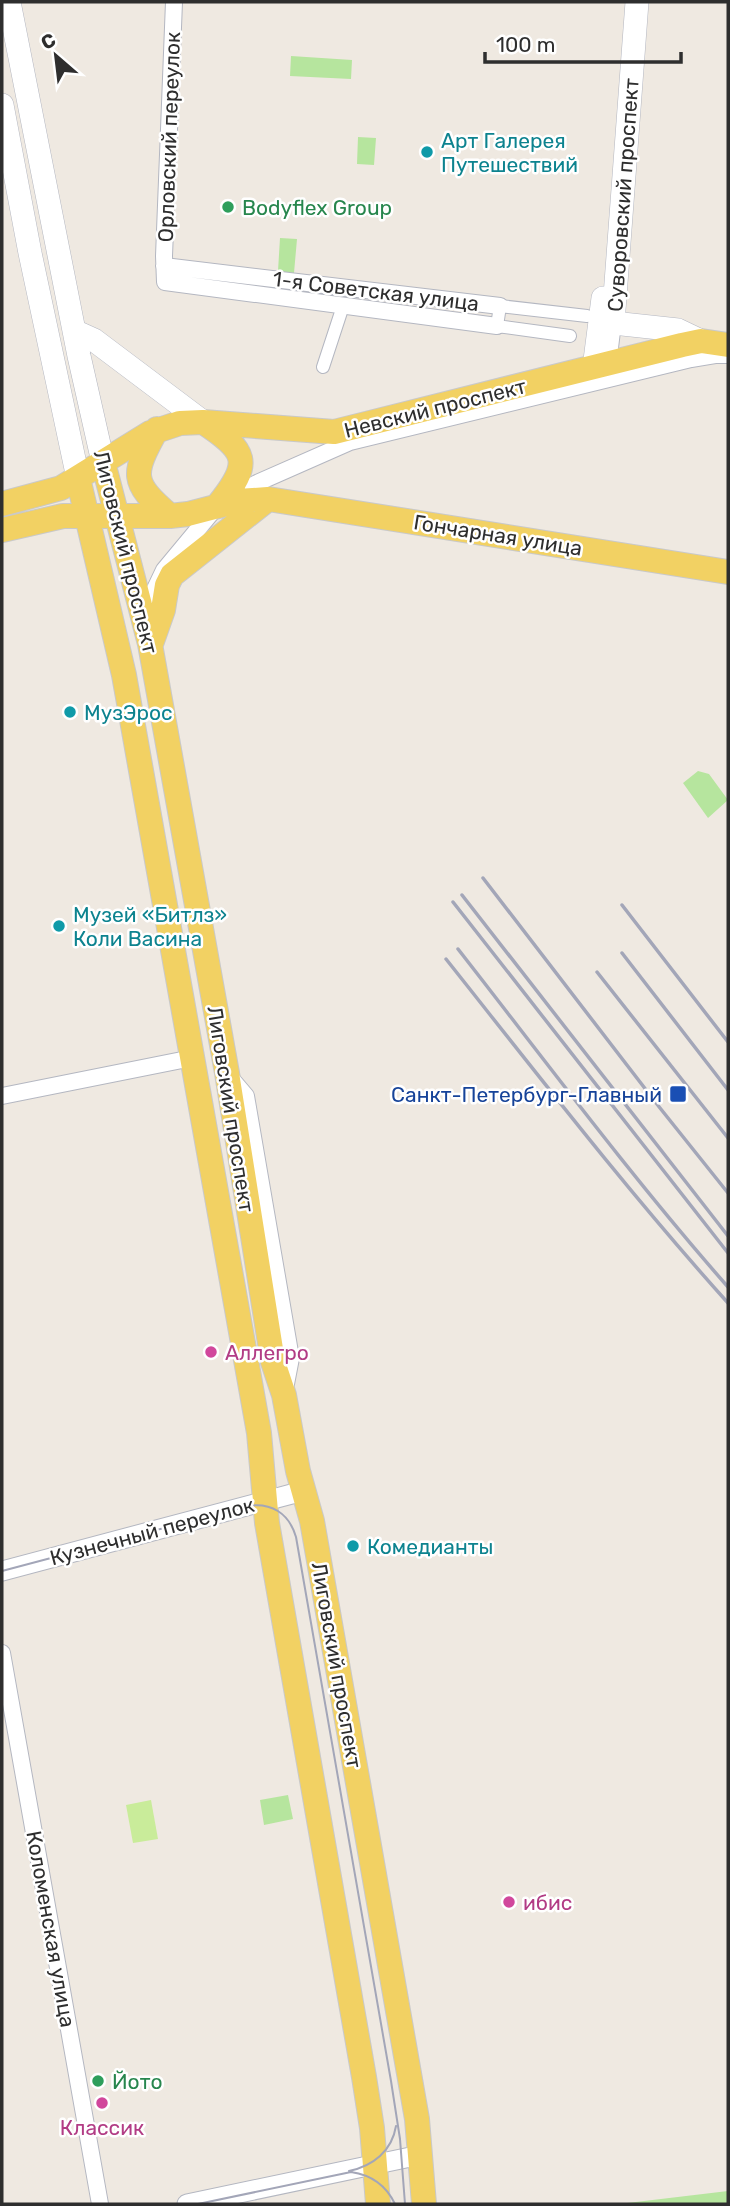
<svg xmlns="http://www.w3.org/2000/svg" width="730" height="2206" viewBox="0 0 730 2206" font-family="Rubik,sans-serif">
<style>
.green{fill:#b6e59e}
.pitch{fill:#c9ec9a}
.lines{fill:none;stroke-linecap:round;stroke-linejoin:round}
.pedestrian-casing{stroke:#b4b7c1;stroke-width:14}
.minor-casing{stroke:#b4b7c1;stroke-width:18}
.tertiary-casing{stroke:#b4b7c1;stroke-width:21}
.secondary-casing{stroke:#b4b7c1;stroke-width:24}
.primary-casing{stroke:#c9c9c9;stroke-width:26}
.pedestrian{stroke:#fff;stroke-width:12}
.minor{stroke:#fff;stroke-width:16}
.tertiary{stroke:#fff;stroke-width:19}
.secondary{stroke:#fff;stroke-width:23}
.primary{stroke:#f2d163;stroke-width:24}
.tram{stroke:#a3a6b8;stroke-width:2}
.rail{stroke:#a3a6b8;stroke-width:3.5}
.culture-dot{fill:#0f9aa8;stroke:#fff;stroke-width:2.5}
.leisure-dot{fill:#2e9e5b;stroke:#fff;stroke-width:2.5}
.transit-dot{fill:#1a4fb4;stroke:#fff;stroke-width:2.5}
.hotel-dot{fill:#d1479c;stroke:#fff;stroke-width:2.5}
.labels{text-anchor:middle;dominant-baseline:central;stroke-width:5;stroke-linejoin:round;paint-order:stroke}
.street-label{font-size:21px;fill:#2e2e2e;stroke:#fff}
.culture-label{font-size:21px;fill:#0d838f;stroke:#fff;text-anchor:start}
.leisure-label{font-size:21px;fill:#27864d;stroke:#fff;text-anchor:start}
.transit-label{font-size:21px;fill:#164399;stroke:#fff;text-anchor:end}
.hotel-label{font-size:21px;fill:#b23c85;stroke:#fff;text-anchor:start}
</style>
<rect width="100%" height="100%" fill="#efe9e1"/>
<!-- green -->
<path class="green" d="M291,56L352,60L351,79L290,76Z
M358,137L376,138L374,165L357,164Z
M280,238L297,239L294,273L278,271Z
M698,771L709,774L728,800L708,818L683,783Z
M288,1795L293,1819L264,1825L260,1800Z
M728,2191V2204H619Z"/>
<!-- pitch -->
<path class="pitch" d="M151,1800L158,1839L133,1843L126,1805Z"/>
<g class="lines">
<!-- pedestrian casing -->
<g class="pedestrian-casing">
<path id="pedestrian" d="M570,336L497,326L500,306L587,316
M323,367L343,306"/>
</g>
<!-- minor casing -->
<g class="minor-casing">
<path id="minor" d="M174,2L164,256L165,282L497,326
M164,266L500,306
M604,370L608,364L613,323
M146,620L154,591L164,570L218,505L257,483L350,442L691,359L715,355H728
M229,1076L246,1096L291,1358L285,1389
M2,1096L192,1058
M2,1653L100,2204"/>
</g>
<!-- tertiary casing -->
<g class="tertiary-casing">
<path id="tertiary" d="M2,1571L303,1491
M187,2204L420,2155"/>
</g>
<!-- secondary casing -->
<g class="secondary-casing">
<path id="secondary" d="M9,2L79,356L103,462
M637,2L613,323L678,330L701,341
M2,105L30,253L78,478
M74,331L94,340L203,422
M594,368L603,298"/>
</g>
<!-- primary casing -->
<g class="primary-casing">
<path id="primary" d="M203,422C247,451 253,462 218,505
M157,429C132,474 130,482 170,516
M103,462L150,644L227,1073L273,1362L284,1395L298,1471L312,1521L417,2119L424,2204
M78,478L124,675L259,1433L267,1523L364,2077L372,2128L378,2204
M2,504L61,488L150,433L180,423L203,422L334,432L682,345L701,341L728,345
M2,530L63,516H170L188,514L238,501L268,499L728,572
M151,644L163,610L167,585L172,575L268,499"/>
</g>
<!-- pedestrian -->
<use href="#pedestrian" class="pedestrian"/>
<!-- minor -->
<use href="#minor" class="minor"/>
<!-- tertiary -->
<use href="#tertiary" class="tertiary"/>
<!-- secondary -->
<use href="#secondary" class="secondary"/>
<!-- primary -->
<use href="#primary" class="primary"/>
<!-- tram -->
<path class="tram" d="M2,1571L247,1506C271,1502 289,1513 296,1537L391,2081L400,2139L405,2204
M349,2171C373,2166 392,2151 396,2126
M198,2204L351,2172C372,2175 386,2185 395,2204"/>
<!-- rail -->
<path class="rail" d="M483,878L660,1108L728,1193
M462,895L728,1236
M453,902L728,1253
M622,905L728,1042
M458,949C547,1063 633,1179 728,1287
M622,953L728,1090
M446,959C538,1075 629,1193 728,1303
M597,972L728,1138"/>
</g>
<!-- markers -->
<g class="culture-dot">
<circle cx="427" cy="152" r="7"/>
<circle cx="70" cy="712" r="7"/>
<circle cx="59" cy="926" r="7"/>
<circle cx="353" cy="1546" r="7"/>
</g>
<g class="leisure-dot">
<circle cx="228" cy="207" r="7"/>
<circle cx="98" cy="2081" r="7"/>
</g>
<rect class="transit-dot" x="669" y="1085" width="18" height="18" rx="3.5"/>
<g class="hotel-dot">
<circle cx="211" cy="1352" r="7"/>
<circle cx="509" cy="1902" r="7"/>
<circle cx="102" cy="2103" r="7"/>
</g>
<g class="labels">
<!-- street labels -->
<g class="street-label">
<text transform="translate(169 137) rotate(-88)">Орловский переулок</text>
<text transform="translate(623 195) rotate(-86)">Суворовский проспект</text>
<text transform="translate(376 291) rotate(7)">1-я Советская улица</text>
<text transform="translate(435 408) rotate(-14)">Невский проспект</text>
<text transform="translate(498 535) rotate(9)">Гончарная улица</text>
<text transform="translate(126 552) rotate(76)">Лиговский проспект</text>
<text transform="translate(231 1109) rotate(81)">Лиговский проспект</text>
<text transform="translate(152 1531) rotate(-15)">Кузнечный переулок</text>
<text transform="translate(337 1665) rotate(80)">Лиговский проспект</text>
<text transform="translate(51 1929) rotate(80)">Коломенская улица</text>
</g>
<!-- culture labels -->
<g class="culture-label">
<text x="441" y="140">Арт Галерея<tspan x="441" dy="24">Путешествий</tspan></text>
<text x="84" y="712">МузЭрос</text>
<text x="73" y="914">Музей «Битлз»<tspan x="73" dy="24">Коли Васина</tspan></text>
<text x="367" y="1546">Комедианты</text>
</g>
<!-- leisure labels -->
<g class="leisure-label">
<text x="242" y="207">Bodyflex Group</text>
<text x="112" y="2081">Йото</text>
</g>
<!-- transit labels -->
<g class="transit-label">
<text x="662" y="1094">Санкт-Петербург-Главный</text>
</g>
<!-- hotel labels -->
<g class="hotel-label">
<text x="225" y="1352">Аллегро</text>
<text x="523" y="1902">ибис</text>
<text x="102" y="2127" text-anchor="middle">Классик</text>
</g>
</g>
<!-- border -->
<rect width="730" height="2206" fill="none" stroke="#2e2e2e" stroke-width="7"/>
<!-- north arrow -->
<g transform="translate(56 56) rotate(332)" stroke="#ffffff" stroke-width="5" paint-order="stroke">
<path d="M0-5L12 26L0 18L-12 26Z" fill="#2e2e2e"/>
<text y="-10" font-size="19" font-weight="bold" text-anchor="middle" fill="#2e2e2e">С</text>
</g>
<!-- scale -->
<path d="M485 52v10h196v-10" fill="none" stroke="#2e2e2e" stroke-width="3.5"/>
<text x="496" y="52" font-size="21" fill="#2e2e2e" stroke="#ffffff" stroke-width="5" paint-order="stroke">100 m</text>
</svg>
